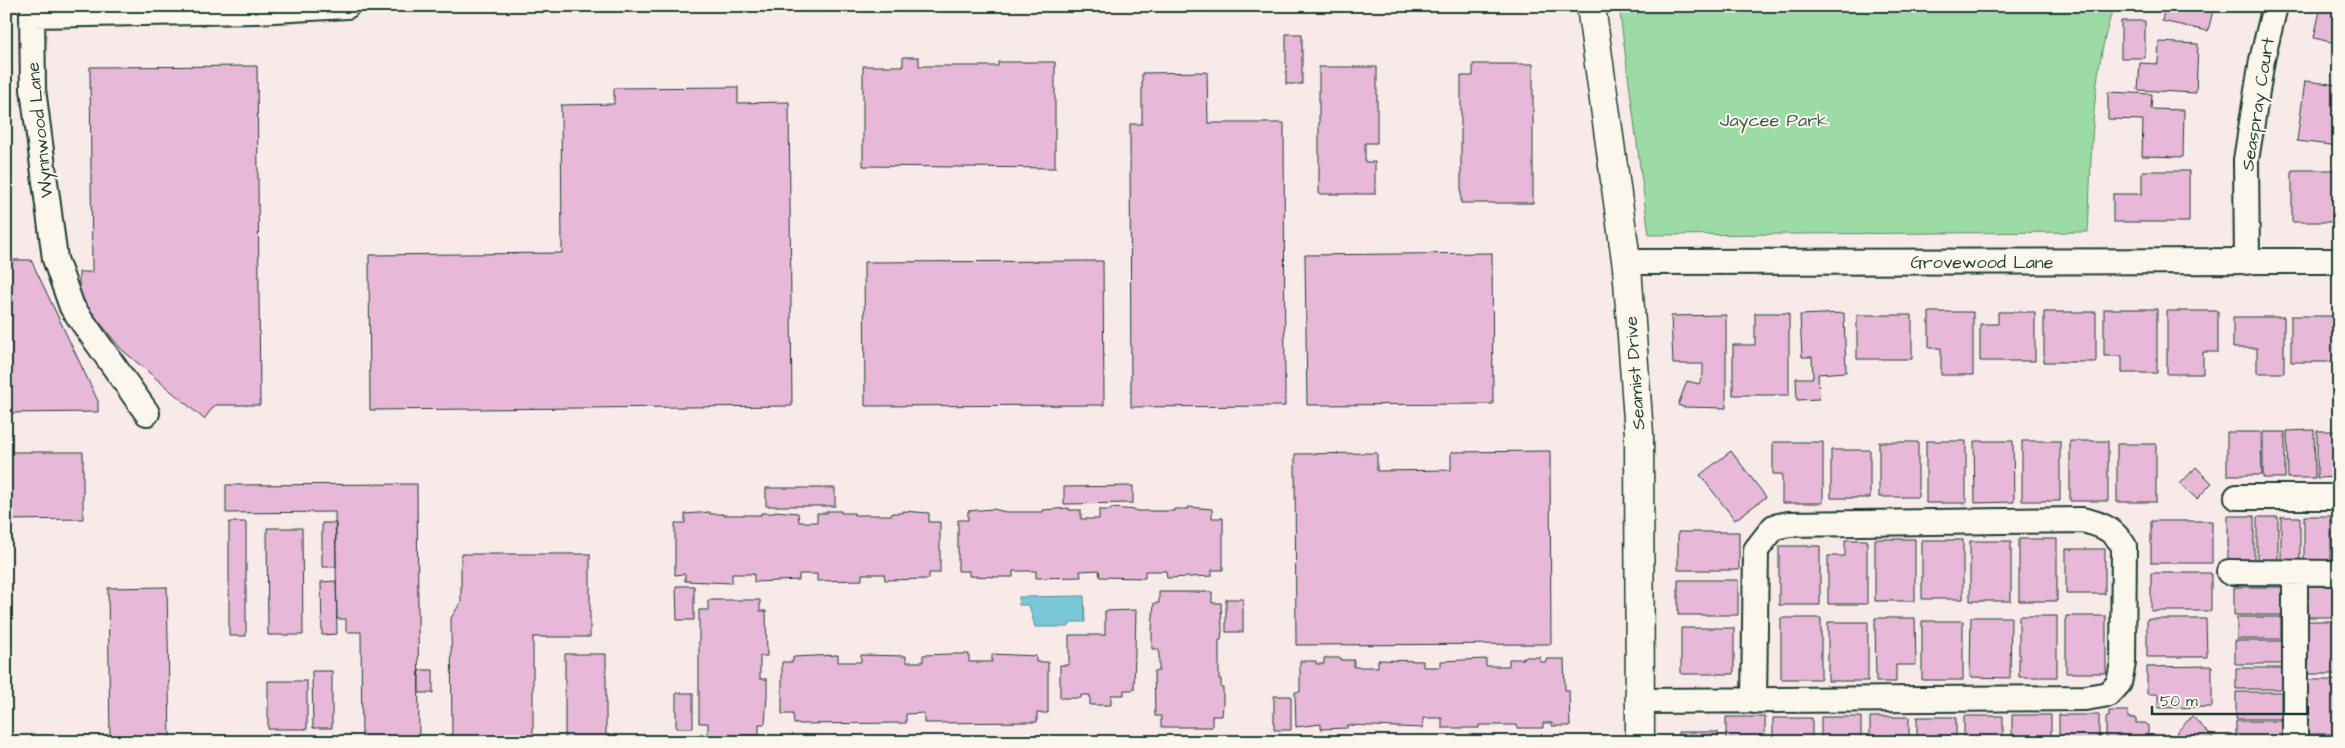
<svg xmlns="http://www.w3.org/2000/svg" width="2345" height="748" viewBox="0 0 2345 748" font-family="'Architects Daughter',sans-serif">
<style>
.green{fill:#9cdba5;stroke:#5e8c6c}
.water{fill:#7ac8d7;stroke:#569096}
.building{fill:#e8b8d9;stroke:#1f3d34}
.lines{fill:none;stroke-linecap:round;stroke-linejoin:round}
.minor-casing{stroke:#1f3d34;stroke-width:28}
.tertiary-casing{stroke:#1f3d34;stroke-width:31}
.minor{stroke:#fbf7ec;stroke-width:24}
.tertiary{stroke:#fbf7ec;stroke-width:28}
.labels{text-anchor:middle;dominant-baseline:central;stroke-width:4;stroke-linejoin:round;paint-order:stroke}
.street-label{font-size:18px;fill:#1f3d34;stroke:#fbf7ec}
.park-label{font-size:18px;fill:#385d4b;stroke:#fbf7ec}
</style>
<rect width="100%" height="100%" fill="#f7eae8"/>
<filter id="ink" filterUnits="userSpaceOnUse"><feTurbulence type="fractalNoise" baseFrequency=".02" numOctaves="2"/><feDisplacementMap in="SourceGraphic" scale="10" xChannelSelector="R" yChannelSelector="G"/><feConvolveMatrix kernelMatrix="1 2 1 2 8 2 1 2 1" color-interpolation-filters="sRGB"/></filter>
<g filter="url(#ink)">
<!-- green -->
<path class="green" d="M1619,6H2114C2090,74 2092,160 2088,232L1649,235Z"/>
<!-- water -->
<path class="water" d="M1084,596L1085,622H1073L1068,627H1035L1029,605H1019V597Z"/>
<!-- building -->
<path class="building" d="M2165,6H2214L2208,31L2162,21Z
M2321,6H2339V44L2314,38Z
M2121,21H2145V58H2121Z
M1286,34H1302V84H1286Z
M2159,42L2198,44L2196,93L2138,90L2140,63L2158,64Z
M903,57H919V66H998V62H1055V168L863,166V66H903Z
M1473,64H1533V203H1461V76H1473Z
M257,66L260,405H215L204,419L120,348L79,296V272H92L90,67Z
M1319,67H1377V143H1365V162H1375V194H1319Z
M1207,72L1208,123H1284L1285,406L1131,407L1130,124H1142V73Z
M2305,81L2339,85V146L2297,141Z
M738,87V103L789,102L792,406L370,410L369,255L562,253L561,105L614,104V88Z
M2108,92L2152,94L2151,109L2184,110L2183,157L2142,156L2143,120L2108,119Z
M2292,170H2337V222H2292Z
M2142,171H2189V222H2113V194H2142Z
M1492,253L1493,404L1307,405L1305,255Z
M6,260H31L98,401V412L6,413Z
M1103,261L1104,405L865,406L864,262Z
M2104,309H2157V373H2122V356H2104Z
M2167,311H2218V352H2203V374H2167Z
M1929,312H1973V375H1941V348H1929Z
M1998,312H2035V361H1980V324H1998Z
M2044,312H2096V362H2044Z
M1755,313H1789V395H1733V345H1755Z
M1844,313L1846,372L1818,374L1819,399L1797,400L1796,378H1813L1812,357H1802L1800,315Z
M1726,315V408L1683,407L1678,405L1687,381L1699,384L1703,374V364H1673L1671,316Z
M1857,315H1912V359H1857Z
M2291,316H2339V362H2291Z
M2233,317H2284V373H2257V348H2233Z
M2314,430L2315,478H2288L2287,431Z
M2317,431H2339V477L2317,478Z
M2227,432H2261L2262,475H2227Z
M2263,432H2285V478H2263Z
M1926,441H1966V503H1926Z
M1974,441H2013L2014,502L1975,503Z
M2022,441H2060V501H2022Z
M2070,441H2108V501H2070Z
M1773,442H1823V503H1782V474H1773Z
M1879,442H1918V497H1879Z
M2117,444H2156V502H2117Z
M1831,450H1870V498H1831Z
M1550,451L1551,644L1296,645L1295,454L1377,453V471L1451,470V452Z
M1731,451L1766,497L1735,520L1700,475Z
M6,452H83V519L6,520Z
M2196,467L2212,483L2197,499L2180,484Z
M417,484L419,741L362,742L361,632H346V619H337L335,512L226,513V485Z
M1133,486V503L1064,504V487Z
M766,488H835V506H766Z
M1188,507L1212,509V518H1223V570H1212V576L1167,578L1166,571H1145V578L1100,577L1099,570L1080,571L1081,577L1036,578V571H1013V577H997L969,576V571H958V520H968V511L993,509L1006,512H1043V510L1069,508V510H1081V519H1099V510H1111V508L1136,510V511H1174V509H1188Z
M775,511L798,513L799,522H817V513H827V511H841V513H854V515H892V513H903V511L929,513V522H940V573H929V579L885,580L884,574H862V580L817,581V574H799V580L754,582V574H732V583L685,581V574L675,575V523H685V514L710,512V514H723V515H761V513H775Z
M2228,516H2254V565H2228Z
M2304,516H2331V563H2304Z
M2257,517H2278V563H2257Z
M2281,517H2300V563H2281Z
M2151,521H2212V563H2151Z
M229,522H246V636H229Z
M322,523H336V567H322Z
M267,528H302L303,635H268Z
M1678,532H1739V570H1678Z
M1875,539H1915V601H1875Z
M2019,539H2057V601H2019Z
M1845,540H1867V604H1828V556H1845Z
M1922,540H1963V599H1922Z
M1970,541H2011V601H1970Z
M1779,546H1820V605H1779Z
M2066,549H2105V594H2066Z
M461,554H590V637H533V739H452L451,618L461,602Z
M2151,573H2211V611H2151Z
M1678,580H1738V615H1678Z
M336,581L337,634L322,635L321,582Z
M676,586H694V620H677Z
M2303,586H2339V617H2303Z
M167,587L170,741H110L108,588Z
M2234,587H2282V615H2234Z
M1159,592H1212V603H1221L1222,631L1221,640H1219V679H1221V688H1223V704L1222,716H1212V727H1161V716H1155L1154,671H1159V649H1152V630L1154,603H1159Z
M1226,599H1243V632H1226Z
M708,600H760V611H766L767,656H760V679H767V696L765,724H759V735H708V723H699V610H708Z
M1136,610L1134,690H1124V695H1111V705H1090V695H1081V698H1060V665H1069V635H1105V611Z
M2019,616H2057V677H2019Z
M2066,616H2106V673H2066Z
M1971,617H2011L2010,678L1970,677Z
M2237,617H2281V639H2237Z
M1781,618H1821V679H1781Z
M1875,618H1915L1916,665H1896V682H1876Z
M2147,619H2206L2207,657H2147Z
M1922,621H1963V680H1922Z
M2303,621H2339V674H2303Z
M1828,622H1868V681H1828Z
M1681,628H1734V674H1681Z
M2235,641H2282V664H2235Z
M565,654H606V741H565Z
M950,654H969V662H992V654L1036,656V662H1048V713H1037V722L924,723V713L906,714V723L794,724L793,714H782V662H793V657L838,655V662H861V655L906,656V662H923V655Z
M1523,657H1540V662H1546V659H1564L1565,690H1569L1570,726H1552V723H1543V728H1517V725H1479V728H1442V718H1423V728L1347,725V728L1321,729V724L1296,727L1295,692H1300V661H1316V664H1324V658H1341V660H1354V667H1378V660L1423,661V667H1441V661L1486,659V666H1509V659H1523Z
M2212,666V707L2158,708V694H2147V667Z
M2236,668H2282V689H2236Z
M419,670H433V693H419Z
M312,671H332V728H313Z
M2301,680H2339V734H2301Z
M268,681H307V729H268Z
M2236,692H2281V719H2236Z
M676,693H693V728H676Z
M1274,696H1291V730H1274Z
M2109,711H2128V718H2136V723H2145L2148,725V742H2106V717H2109Z
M2012,715H2051V742H2012Z
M2059,715H2099V742H2059Z
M1964,716H2003V742H1964Z
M2192,716L2214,739L2211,742H2185L2176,733Z
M1726,717H1765V742H1726Z
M1821,717H1861V742H1821Z
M1870,717H1909V742H1870Z
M1917,717H1956V742H1917Z
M1773,718H1812V742H1773Z
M2236,721H2282V742H2236Z
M1678,732H1718V742H1678Z"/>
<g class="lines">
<!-- minor casing -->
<g class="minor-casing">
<path id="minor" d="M1626,262L2339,261
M2247,262L2246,160L2262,60L2275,6
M147,413L72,307L55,259L33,89L32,15L256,11L347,6
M2237,497H2339
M2229,572L2339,573
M1640,701L2085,698L2109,694L2119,683L2123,663L2124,546C2113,529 2101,524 2082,520L1789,524L1774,527L1756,550L1754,701
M2295,742V573"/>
</g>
<!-- tertiary casing -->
<g class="tertiary-casing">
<path id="tertiary" d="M1591,6L1627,267L1639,434L1640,742"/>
</g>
<!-- minor -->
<use href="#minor" class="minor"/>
<!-- tertiary -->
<use href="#tertiary" class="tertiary"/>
</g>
</g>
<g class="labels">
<!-- street labels -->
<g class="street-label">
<text transform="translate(2258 104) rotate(-81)">Seaspray Court</text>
<text transform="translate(40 130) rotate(-96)">Wynnwood Lane</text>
<text x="1982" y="262">Grovewood Lane</text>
<text transform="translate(1635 373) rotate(-94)">Seamist Drive</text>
</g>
<!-- park labels -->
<g class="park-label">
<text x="1774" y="120">Jaycee Park</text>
</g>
</g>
<!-- margin -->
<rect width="2345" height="748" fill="none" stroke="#fbf7ec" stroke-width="25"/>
<rect x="12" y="12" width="2320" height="723" fill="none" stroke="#1f3d34" stroke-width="2" filter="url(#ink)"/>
<!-- scale -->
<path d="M2152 706v8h156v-8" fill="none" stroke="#1f3d34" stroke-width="2.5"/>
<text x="2160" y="706" font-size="15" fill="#1f3d34" stroke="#fbf7ec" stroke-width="4" paint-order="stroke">50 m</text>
</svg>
